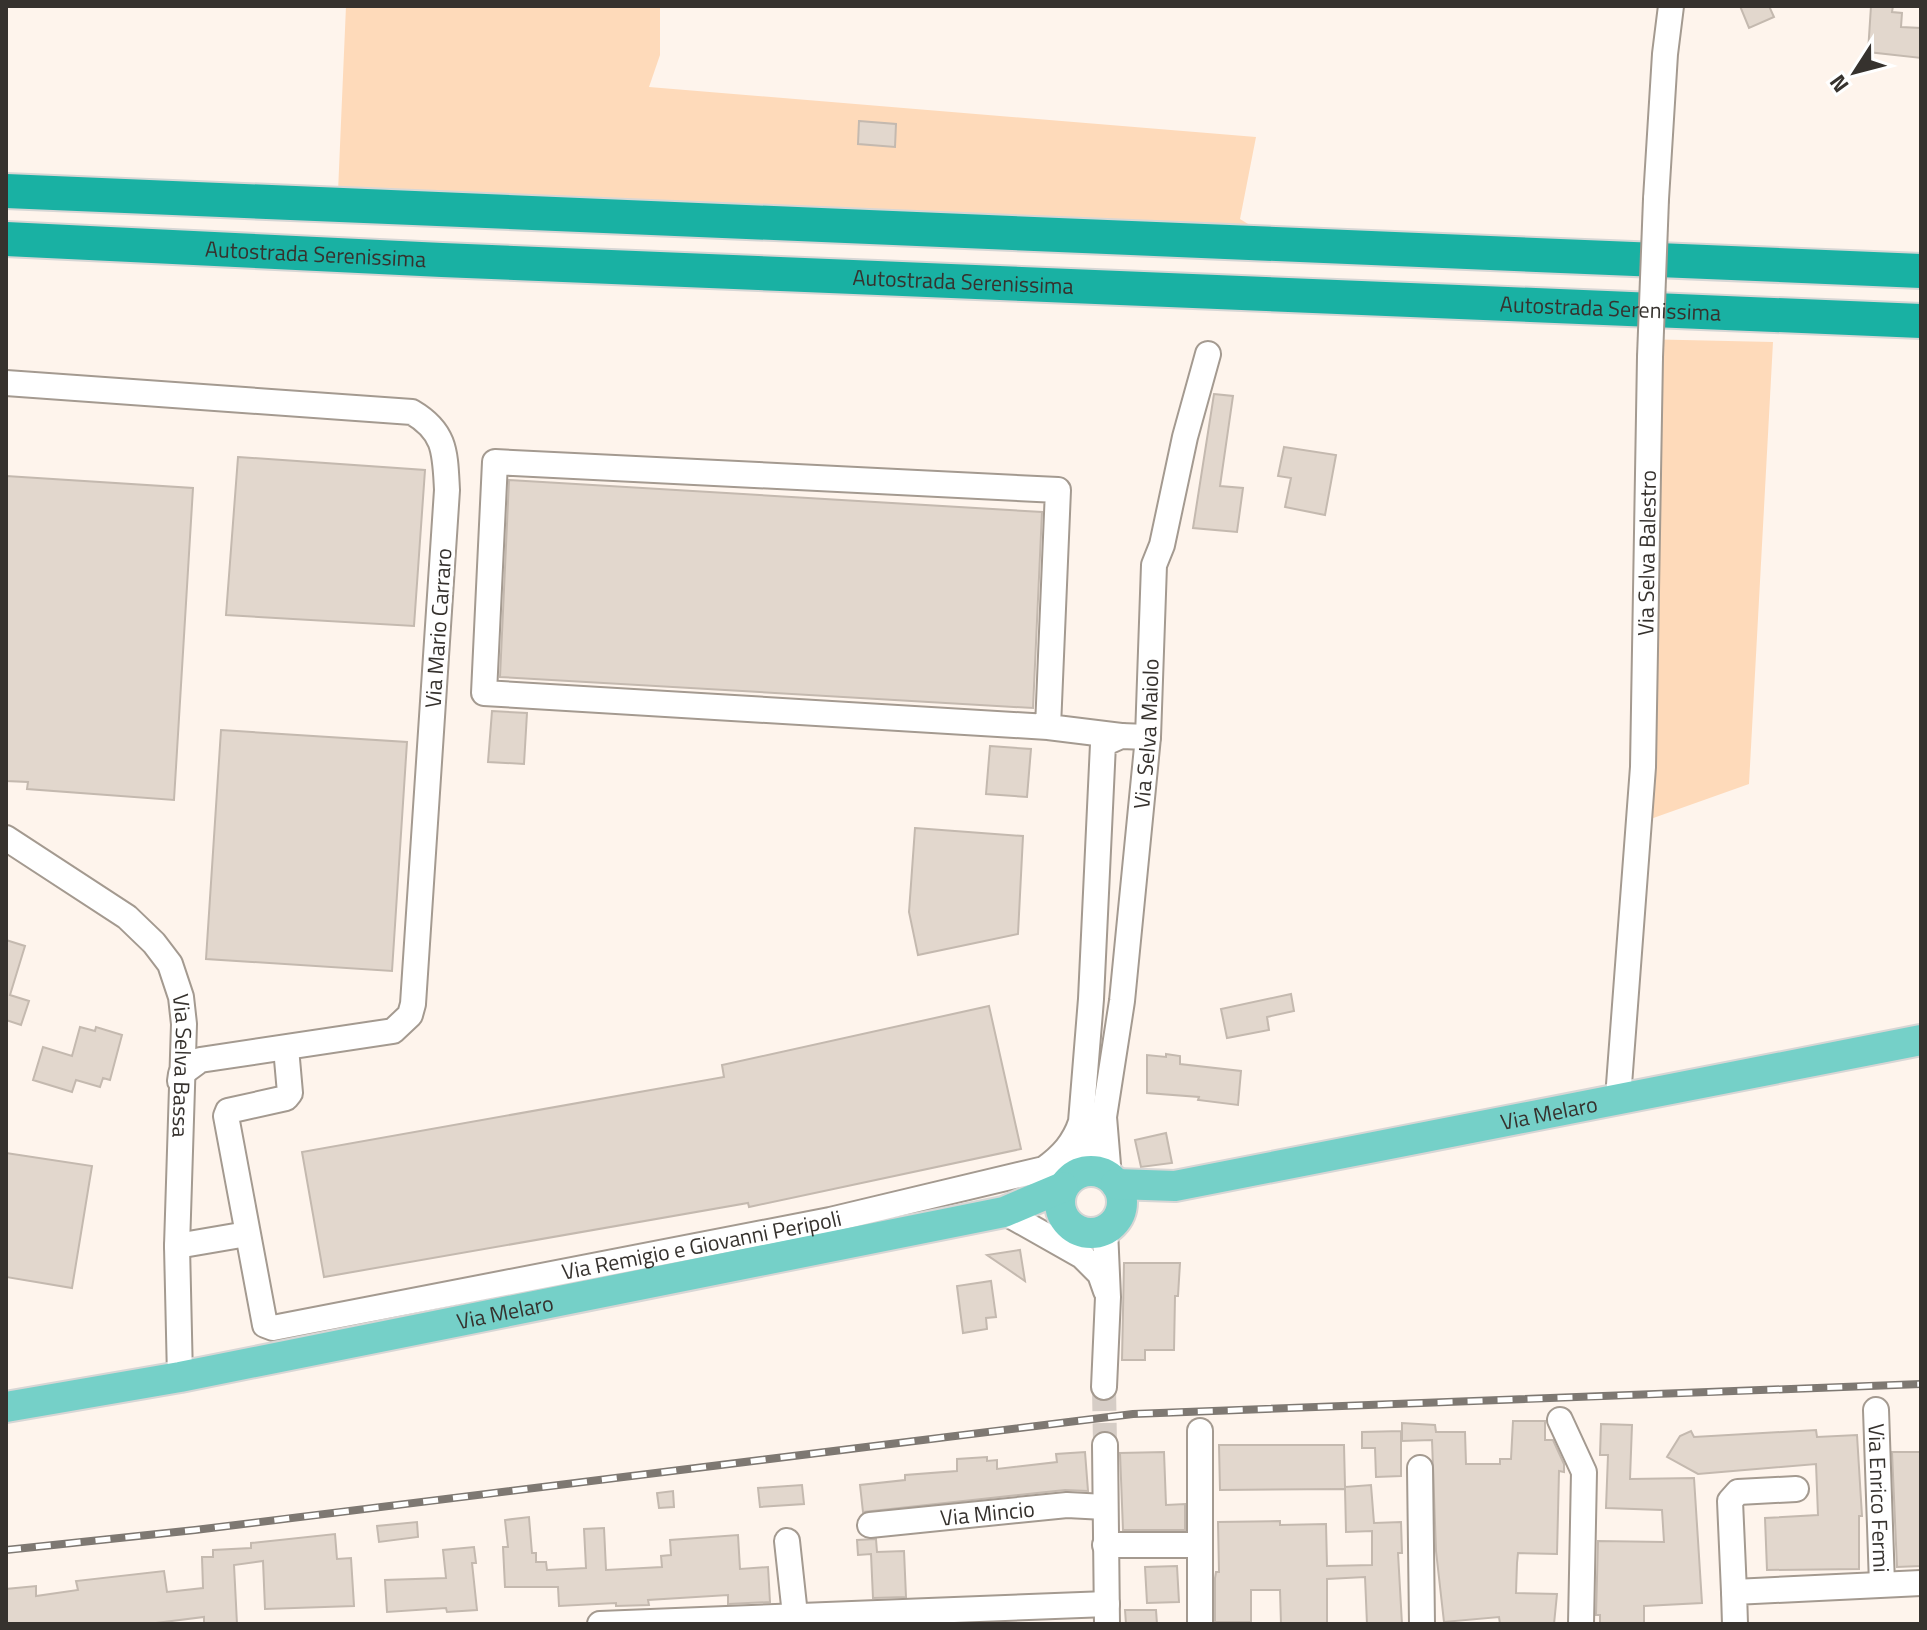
<svg xmlns="http://www.w3.org/2000/svg" width="1927" height="1630" viewBox="0 0 1927 1630" font-family="'Titillium Web',sans-serif">
<style>
.green{fill:#fedaba}
.building{fill:#e2d7cd;stroke:#c4b9af;stroke-width:2}
.lines{fill:none;stroke-linecap:round;stroke-linejoin:round}
.minor-tunnel{stroke:#d6cdc6;stroke-width:24;stroke-dasharray:24 12;stroke-linecap:butt}
.minor-casing{stroke:#a49a90;stroke-width:28}
.major-casing{stroke:#d7d6d5;stroke-width:34}
.highway-casing{stroke:#d7d6d5;stroke-width:38}
.minor{stroke:#fff;stroke-width:24}
.major{stroke:#75d0c8;stroke-width:30}
.highway{stroke:#19b1a3;stroke-width:34}
.rail-casing{stroke:#7e7872;stroke-width:8}
.rail{stroke:#fff;stroke-width:5;stroke-dasharray:15;stroke-linecap:butt}
.minor-bridge-casing{stroke:#a49a90;stroke-width:28;stroke-linecap:butt}
.minor-bridge{stroke:#fff;stroke-width:24}
.labels{text-anchor:middle;dominant-baseline:central;stroke-width:7;stroke-linejoin:round;paint-order:stroke}
.street-label{font-size:22px;fill:#36322e;stroke:#fff}
</style>
<rect width="100%" height="100%" fill="#fef4ec"/>
<!-- green -->
<path class="green" d="M346,6H660V55L649,87L1256,137L1240,219L1261,232L338,192Z
M1638,339L1773,342L1749,784L1628,827Z"/>
<!-- building -->
<path class="building" d="M1740,6H1769L1774,17L1749,28Z
M1871,6H1893L1892,12L1902,13L1901,27L1921,28V58L1868,52Z
M859,121L896,124L895,147L858,144Z
M1214,394L1233,396L1220,486L1243,488L1237,532L1193,528Z
M1284,447L1336,455L1325,515L1285,507L1291,478L1278,476Z
M238,457L425,470L414,626L226,615Z
M6,476L193,488L174,800L27,789L28,782L6,781Z
M509,480L1042,512L1033,708L500,677Z
M492,711L527,713L524,764L488,762Z
M221,730L407,742L392,971L206,959Z
M990,746L1031,749L1027,797L986,794Z
M915,828L1023,836L1018,934L918,955L909,912Z
M6,940L25,946L10,995L29,1001L21,1025L6,1020Z
M1291,994L1294,1011L1267,1017L1269,1030L1227,1038L1221,1009Z
M989,1006L1021,1149L749,1207L748,1203L324,1277L302,1152L724,1077L722,1065Z
M80,1027L95,1031L96,1027L122,1035L110,1080L103,1078L100,1087L76,1080L72,1092L33,1080L43,1047L72,1056Z
M1166,1054L1180,1056V1064L1241,1071L1238,1105L1198,1100L1199,1097L1147,1093V1055L1166,1057Z
M1166,1133L1172,1163L1141,1167L1135,1140Z
M6,1153L92,1166L72,1288L6,1277Z
M1020,1250L1025,1281L987,1255Z
M1124,1263H1180L1178,1296H1175L1174,1350H1145V1360H1122Z
M991,1281L996,1317L986,1318L987,1329L963,1333L957,1286Z
M1513,1421H1545V1440H1553L1564,1464V1472L1559,1471L1557,1554L1518,1553L1517,1563L1516,1593L1557,1594L1554,1624H1500L1499,1617L1444,1622L1436,1551L1432,1440L1402,1441V1423L1435,1425L1436,1432H1465L1466,1464H1500V1459H1511Z
M1601,1424L1632,1425L1630,1479L1694,1478L1702,1603L1644,1606V1624H1600V1615H1596L1598,1541L1664,1542L1662,1510L1606,1508L1608,1455H1600Z
M1816,1430L1817,1437L1857,1435L1862,1516H1859V1569L1767,1570L1765,1518L1818,1515L1816,1464L1698,1474L1667,1457L1680,1436L1691,1431L1694,1437Z
M1401,1431V1476L1376,1477L1375,1448H1362V1432Z
M1219,1445H1344L1345,1487L1371,1485L1374,1523L1401,1522L1402,1553H1398L1402,1624H1367L1365,1577L1327,1579V1624H1281L1280,1590H1251V1622H1215V1578L1216,1572H1219L1218,1522L1280,1521V1525L1326,1524L1327,1566L1372,1565V1531L1346,1532L1345,1489L1220,1490Z
M1085,1452L1088,1491L1065,1490L863,1512L860,1485L905,1480V1475L957,1471V1459L987,1457V1461L997,1460V1469L1057,1462L1056,1454Z
M1164,1452L1166,1505L1185,1504V1530H1123L1120,1453Z
M1892,1452H1921V1566L1897,1567Z
M802,1485L804,1504L760,1507L758,1488Z
M673,1491L674,1507L659,1508L657,1493Z
M529,1517L532,1553H536V1562H546L547,1570L586,1568L584,1529L604,1528L606,1570L662,1567L661,1556L671,1555L670,1540L738,1535L740,1569L768,1567L770,1602L728,1604V1595L648,1600L649,1605L616,1606V1603L559,1606L558,1587H505L503,1547H508L505,1520Z
M417,1522L418,1537L379,1542L377,1526Z
M335,1534L337,1559L351,1558L354,1606L265,1609L263,1561L234,1565L237,1624H204V1617L148,1624H6V1589L36,1586V1596L78,1590L76,1581L164,1571L167,1592L203,1588L202,1557H213V1550L251,1548V1543Z
M876,1539L877,1552L904,1551L906,1597L873,1598L871,1554L858,1555L857,1540Z
M474,1547L476,1563H472L477,1610L447,1612L446,1608L387,1612L385,1580L446,1578L443,1550Z
M1177,1566L1179,1602L1147,1603L1145,1567Z
M1125,1610H1156L1157,1624H1126Z"/>
<g class="lines">
<!-- minor-tunnel -->
<path class="minor-tunnel" d="M1104,1387L1105,1445"/>
<!-- minor casing -->
<g class="minor-casing">
<g id="minor">
<path d="M1656,199L1665,54L1671,6"/>
<path d="M6,383L412,412C446,432 445,453 447,490L413,1004L410,1015L393,1031L200,1060L181,1074L180,1081"/>
<path d="M1048,727L1058,490L495,462L484,693L1048,727L1121,736"/>
<path id="s1" d="M6,838L127,917L154,943L170,964L181,997L184,1024L177,1246L180,1377"/>
<path id="s2" d="M286,1048L290,1093L286,1098L228,1111L226,1116L265,1325L273,1328L830,1220L1044,1169C1062,1156 1074,1143 1081,1122L1091,999L1103,744L1121,736L1148,737"/>
<path id="s3" d="M1618,1098L1643,767L1650,357"/>
<path d="M1078,1173L1103,1119"/>
<path id="s4" d="M1109,1177L1104,1117L1122,1001L1148,737L1154,565L1162,545L1185,437L1208,354"/>
<path d="M1004,1212L1082,1256L1100,1274L1106,1291"/>
<path d="M177,1246L247,1234"/>
<path d="M1104,1387L1108,1297L1105,1230"/>
<path id="s5" d="M1876,1410L1882,1584"/>
<path d="M1560,1420L1584,1472L1581,1624"/>
<path d="M1105,1445L1107,1624"/>
<path d="M1420,1468L1422,1624"/>
<path id="s6" d="M870,1525L1067,1505L1105,1507"/>
<path d="M787,1541L796,1624"/>
<path d="M1105,1545H1200"/>
<path d="M1734,1592L1730,1501L1738,1492L1796,1489"/>
<path d="M600,1624L1107,1604"/>
<path d="M1200,1624V1431"/>
<path d="M1735,1624L1734,1592L1921,1583"/>
</g>
</g>
<!-- major casing -->
<g class="major-casing">
<g id="major">
<circle cx="1091" cy="1202" r="31"/>
<path id="s7" d="M1116,1184L1175,1186L1921,1040"/>
<path id="s8" d="M6,1407L180,1377L1004,1212L1063,1187"/>
</g>
</g>
<!-- highway casing -->
<g class="highway-casing">
<g id="highway">
<path d="M6,191L1921,271"/>
<path id="s9" d="M6,239L442,260L1921,321"/>
</g>
</g>
<!-- minor -->
<use href="#minor" class="minor"/>
<!-- major -->
<use href="#major" class="major"/>
<!-- highway -->
<use href="#highway" class="highway"/>
<!-- rail casing -->
<g class="rail-casing">
<path id="rail" d="M6,1550L195,1530L1133,1414L1921,1384"/>
</g>
<!-- rail -->
<use href="#rail" class="rail"/>
<!-- minor-bridge casing -->
<g class="minor-bridge-casing">
<path id="minor-bridge" d="M1650,357L1656,199"/>
</g>
<!-- minor-bridge -->
<use href="#minor-bridge" class="minor-bridge"/>
</g>
<g class="labels">
<!-- street labels -->
<g class="street-label">
<text stroke="none"><textPath href="#s9" startOffset="310">Autostrada Serenissima</textPath></text>
<text stroke="none"><textPath href="#s9" startOffset="958">Autostrada Serenissima</textPath></text>
<text stroke="none"><textPath href="#s9" startOffset="1606">Autostrada Serenissima</textPath></text>
<text stroke="none"><textPath href="#s3" startOffset="546">Via Selva Balestro</textPath></text>
<text transform="translate(438 628) rotate(-86)">Via Mario Carraro</text>
<text stroke="none"><textPath href="#s4" startOffset="446">Via Selva Maiolo</textPath></text>
<text stroke="none"><textPath href="#s1" startOffset="312">Via Selva Bassa</textPath></text>
<text stroke="none"><textPath href="#s7" startOffset="440">Via Melaro</textPath></text>
<text stroke="none"><textPath href="#s2" startOffset="774">Via Remigio e Giovanni Peripoli</textPath></text>
<text stroke="none"><textPath href="#s8" startOffset="508">Via Melaro</textPath></text>
<text stroke="none"><textPath href="#s5" startOffset="88">Via Enrico Fermi</textPath></text>
<text stroke="none"><textPath href="#s6" startOffset="118">Via Mincio</textPath></text>
</g>
</g>
<!-- border -->
<rect width="1927" height="1630" fill="none" stroke="#36322e" stroke-width="16"/>
<!-- north arrow -->
<g transform="translate(1855 72) rotate(234)" stroke="#ffffff" stroke-width="6" paint-order="stroke">
<path d="M0-6L14 30L0 20L-14 30Z" fill="#36322e"/>
<text y="-12" font-size="22" font-weight="bold" text-anchor="middle" fill="#36322e">N</text>
</g>
</svg>
